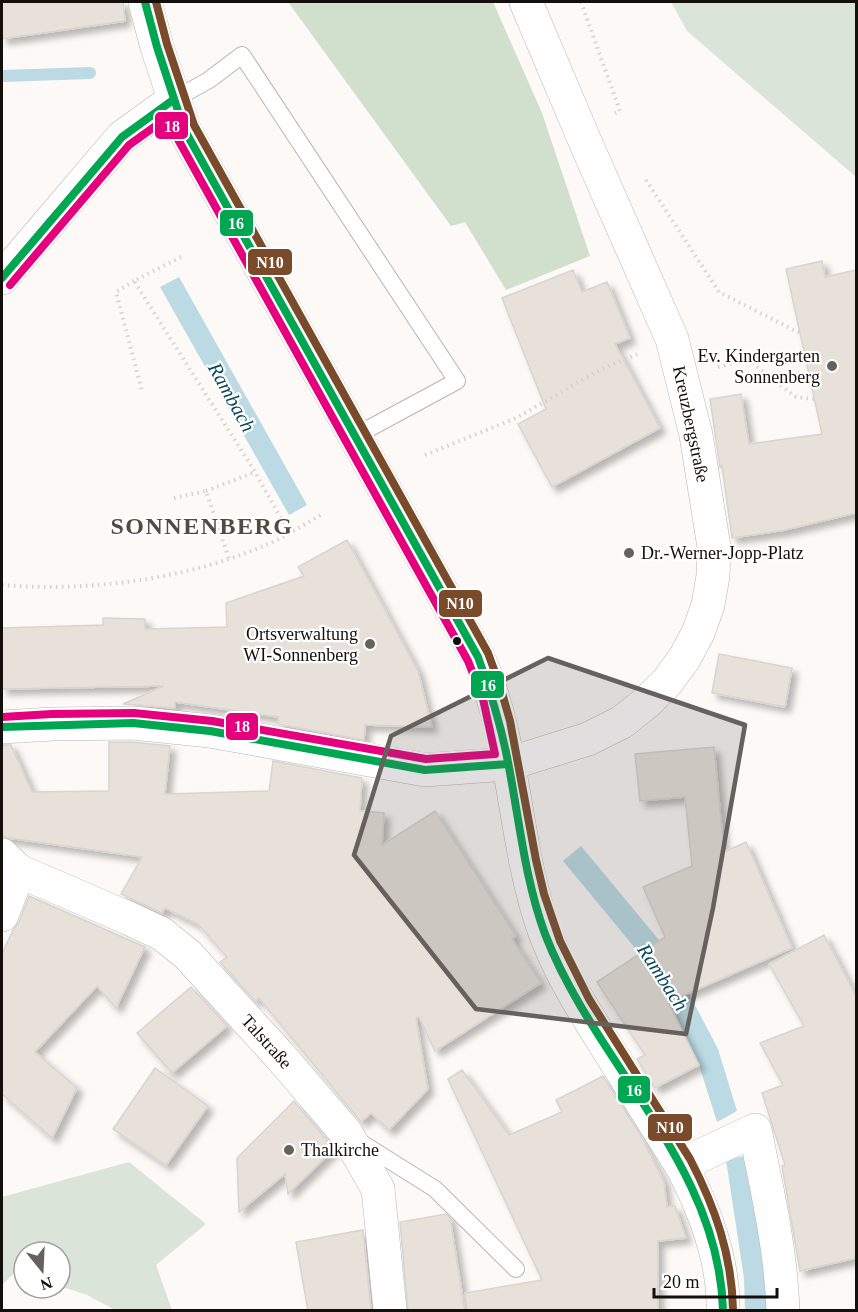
<svg xmlns="http://www.w3.org/2000/svg" width="858" height="1312" viewBox="0 0 858 1312" font-family="'Times New Roman',serif">
<style>
.green{fill:#dbe4d8}
.forest{fill:#d1dfcd}
.water{fill:#bbdae4}
.lines{fill:none;stroke-linecap:round;stroke-linejoin:round}
.stream{stroke:#bbdae4;stroke-width:12}
.building{fill:#e8e1da;stroke:#d8d4d0;stroke-width:1.5;filter:url(#shadow)}
.lane-casing{stroke:#b9b5b1;stroke-width:18}
.street-casing{stroke:#b9b5b1;stroke-width:34}
.secondary-casing{stroke:#b9b5b1;stroke-width:34}
.path{stroke:#d3d2d1;stroke-width:4;stroke-dasharray:1.5 4.5;stroke-linecap:butt}
.lane{stroke:#fffefe;stroke-width:16}
.street{stroke:#fffefe;stroke-width:33}
.secondary{stroke:#fffefe;stroke-width:33}
.bus-1-casing{stroke:#fff;stroke-width:12}
.bus-2-casing{stroke:#fff;stroke-width:12}
.bus-3-casing{stroke:#fff;stroke-width:12}
.bus-1{stroke:#00a651;stroke-width:8}
.bus-2{stroke:#e5007d;stroke-width:8}
.bus-3{stroke:#7a4b2a;stroke-width:8}
.marked{fill:#66615d;fill-opacity:0.2;stroke:#66615d;stroke-width:4.5;stroke-linejoin:round}
.poi-dot{fill:#66615d;stroke:#fff;stroke-width:2}
.bus-dot{fill:#150f0b;stroke:#fff;stroke-width:2}
.labels{text-anchor:middle;dominant-baseline:central;stroke-width:4.5;stroke-linejoin:round;paint-order:stroke}
.poi-label{font-size:18px;fill:#150f0b;stroke:#fff;text-anchor:end}
.street-label{font-size:18px;fill:#150f0b;stroke:#fff}
.water-label{font-size:20px;font-style:italic;fill:#084a5b;stroke:#fff}
.district-label{font-size:24px;font-weight:bold;letter-spacing:1.5px;fill:#56493e;stroke:#fff}
.line-badge{stroke:#fff;stroke-width:2}
.badge-label{font-size:16px;text-anchor:middle;font-weight:bold;fill:#fff}
</style>
<defs>
<filter id="shadow"><feDropShadow dx="5.5" dy="5.5" stdDeviation="3" flood-color="#0004"/></filter>
</defs>
<rect width="100%" height="100%" fill="#fcf9f6"/>
<!-- green -->
<path class="green" d="M671,2H856V177L687,31Z
M129,1162L206,1224L156,1265L172,1310H115L87,1295L60,1286V1252H24V1273L16,1271L2,1285V1197Z"/>
<!-- forest -->
<path class="forest" d="M288,2H493L542,113L590,256L506,290L465,222L451,226Z"/>
<!-- water -->
<path class="water" d="M179,277L307,505L289,515L160,287Z
M581,846L664,946L718,1049L737,1111L717,1122L699,1065L655,976L640,954L563,861Z
M753,1154L769,1310H745L744,1278L726,1160Z"/>
<g class="lines">
<!-- stream -->
<path class="stream" d="M2,76L90,73"/>
</g>
<!-- building -->
<path class="building" d="M2,2H123L125,21L2,39Z
M822,261L825,277L856,270V513L785,530L732,538L722,466L720,467L710,399L741,394L749,444L822,434L786,269Z
M573,270L582,292L607,282L630,338L615,344L660,428L552,487L518,424L546,409L502,298Z
M347,540L418,671L432,727L365,725L364,740L278,724V717L175,702V708L123,704L164,686L2,689V628L103,625V618L145,619V629L227,627L226,603L304,576L298,567Z
M719,654L792,668L785,707L712,693Z
M109,742H132L170,746L165,794L269,791L273,761L362,778L360,811L384,813L382,845L435,811L516,936L512,939L541,983L435,1051L419,1017L416,1018L428,1089L389,1130L371,1113L361,1122L259,998L255,1001L220,962L227,957L198,924L165,908L162,913L121,894L142,857L2,837V745H11L32,792L109,791Z
M714,747L724,852L746,842L792,948L668,1002L699,1065L655,1088L637,1059L645,1055L597,982L665,937L643,887L692,866L685,797L640,801L635,754Z
M29,896L145,947L116,1008L97,986L35,1052L77,1088L52,1138L2,1094V954L13,930L19,922Z
M824,935L856,996V1258L800,1271L782,1166L785,1165L762,1093L783,1085L760,1043L804,1026L769,964Z
M191,987L227,1026L172,1073L137,1033Z
M155,1068L208,1106L166,1165L113,1129Z
M462,1070L509,1135L562,1112L556,1100L603,1076L641,1136L664,1182L667,1207L675,1206L686,1238L658,1241V1311H467L465,1293L542,1280L448,1079Z
M294,1101L334,1149L288,1194L285,1174L239,1212L237,1158Z
M446,1214L450,1218L465,1311H408L400,1222Z
M363,1230L371,1311H308L296,1242Z"/>
<g class="lines">
<!-- lane casing -->
<g class="lane-casing">
<path id="lane" d="M173,100L209,80L242,55L457,381L355,436
M357,1140L435,1189L516,1269"/>
</g>
<!-- street casing -->
<g class="street-casing">
<g id="street">
<path d="M2,278L122,137L173,100"/>
<path d="M2,727L52,724L133,723L210,731L425,770L508,764L588,739L622,722L646,703L667,682L684,659L698,633L708,605L713,576L714,547L696,435L672,339L587,146L526,2"/>
<path id="s1" d="M2,855L19,871L128,918L162,934L188,955L279,1055L346,1133L378,1189L390,1310"/>
<path d="M2,915L19,871"/>
<path d="M681,1165L755,1130C767,1189 781,1250 783,1310"/>
</g>
</g>
<!-- secondary casing -->
<g class="secondary-casing">
<path id="secondary" d="M145,2L157,47L184,129L478,657C516,743 513,842 544,930C559,972 583,1009 606,1046C631,1085 656,1125 681,1165C705,1210 724,1259 723,1310"/>
</g>
<!-- path -->
<path class="path" d="M581,2L620,111L615,113
M646,180L719,292L800,333
M181,257L134,281L255,472L289,533
M134,281L116,292L142,391
M718,367L748,360L796,397L814,399
M425,455L516,418L598,371L637,354
M206,491L255,472
M174,498L206,491L229,559
M2,585C87,592 180,580 259,548C282,539 303,525 324,513"/>
<!-- lane -->
<use href="#lane" class="lane"/>
<!-- street -->
<use href="#street" class="street"/>
<!-- secondary -->
<use href="#secondary" class="secondary"/>
<!-- bus-1 casing -->
<g class="bus-1-casing">
<path id="bus-1" d="M145,2L157,47L184,129L478,657C490,690 500,722 507,757C519,816 524,877 545,934C595,1064 719,1164 723,1310
M2,278L122,137L173,100
M2,727L133,723L210,731L425,770L508,764"/>
</g>
<!-- bus-2 casing -->
<g class="bus-2-casing">
<path id="bus-2" d="M2,717L52,714L134,713L212,721L426,759L495,754L483,699L468,661L175,134L168,117L129,145L10,285"/>
</g>
<!-- bus-3 casing -->
<g class="bus-3-casing">
<path id="bus-3" d="M156,2L167,44L194,125L488,653L500,686L510,721L536,860L544,894L560,941L589,999L690,1159C715,1207 732,1255 733,1310"/>
</g>
<!-- bus-1 -->
<use href="#bus-1" class="bus-1"/>
<!-- bus-2 -->
<use href="#bus-2" class="bus-2"/>
<!-- bus-3 -->
<use href="#bus-3" class="bus-3"/>
</g>
<!-- marked area -->
<path class="marked" d="M548,658L745,725L713,908L686,1034L476,1009L354,855L391,736Z"/>
<!-- markers -->
<g class="poi-dot">
<circle cx="832" cy="366" r="6"/>
<circle cx="629" cy="553" r="6"/>
<circle cx="370" cy="644" r="6"/>
<circle cx="289" cy="1150" r="6"/>
</g>
<circle class="bus-dot" cx="457" cy="641" r="5"/>
<g class="labels">
<!-- poi labels -->
<g class="poi-label">
<text x="820" y="356">Ev. Kindergarten<tspan x="820" dy="21">Sonnenberg</tspan></text>
<text x="641" y="553" text-anchor="start">Dr.-Werner-Jopp-Platz</text>
<text x="358" y="634">Ortsverwaltung<tspan x="358" dy="21">WI-Sonnenberg</tspan></text>
<text x="301" y="1150" text-anchor="start">Thalkirche</text>
</g>
<!-- street labels -->
<g class="street-label">
<text transform="translate(691 424) rotate(78)">Kreuzbergstraße</text>
<text stroke="none"><textPath href="#s1" startOffset="330">Talstraße</textPath></text>
</g>
<!-- water labels -->
<g class="water-label">
<text transform="translate(232 397) rotate(61)">Rambach</text>
<text transform="translate(663 977) rotate(57)">Rambach</text>
</g>
<!-- district labels -->
<g class="district-label">
<text x="202" y="526">SONNENBERG</text>
</g>
</g>
<g class="line-badge">
<rect x="154" y="111" width="35" height="29" rx="6" fill="#e5007d"/>
<rect x="219" y="209" width="35" height="28" rx="6" fill="#00a651"/>
<rect x="247" y="248" width="46" height="28" rx="6" fill="#7a4b2a"/>
<rect x="438" y="589" width="45" height="29" rx="6" fill="#7a4b2a"/>
<rect x="470" y="670" width="35" height="29" rx="6" fill="#00a651"/>
<rect x="225" y="712" width="34" height="29" rx="6" fill="#e5007d"/>
<rect x="617" y="1075" width="34" height="29" rx="6" fill="#00a651"/>
<rect x="647" y="1113" width="46" height="29" rx="6" fill="#7a4b2a"/>
</g>
<g class="badge-label">
<text x="172" y="132">18</text>
<text x="236" y="229">16</text>
<text x="270" y="268">N10</text>
<text x="460" y="609">N10</text>
<text x="488" y="691">16</text>
<text x="242" y="732">18</text>
<text x="634" y="1096">16</text>
<text x="670" y="1133">N10</text>
</g>
<!-- border -->
<rect width="858" height="1312" fill="none" stroke="#150f0b" stroke-width="6"/>
<!-- north arrow -->
<g transform="translate(42 1270) rotate(162)"><circle r="28" fill="#ffffff" stroke="#a19f9d" stroke-width="1.5"/>
<path d="M0-4.5L10 22L0 15L-10 22Z" fill="#66615d"/>
<text y="-9" font-size="16" font-weight="bold" text-anchor="middle" fill="#150f0b">N</text>
</g>
<!-- scale -->
<path d="M654 1288v9h123v-9" fill="none" stroke="#150f0b" stroke-width="3"/>
<text x="663" y="1288" font-size="18" fill="#150f0b" stroke="#ffffff" stroke-width="4.5" paint-order="stroke">20 m</text>
</svg>
